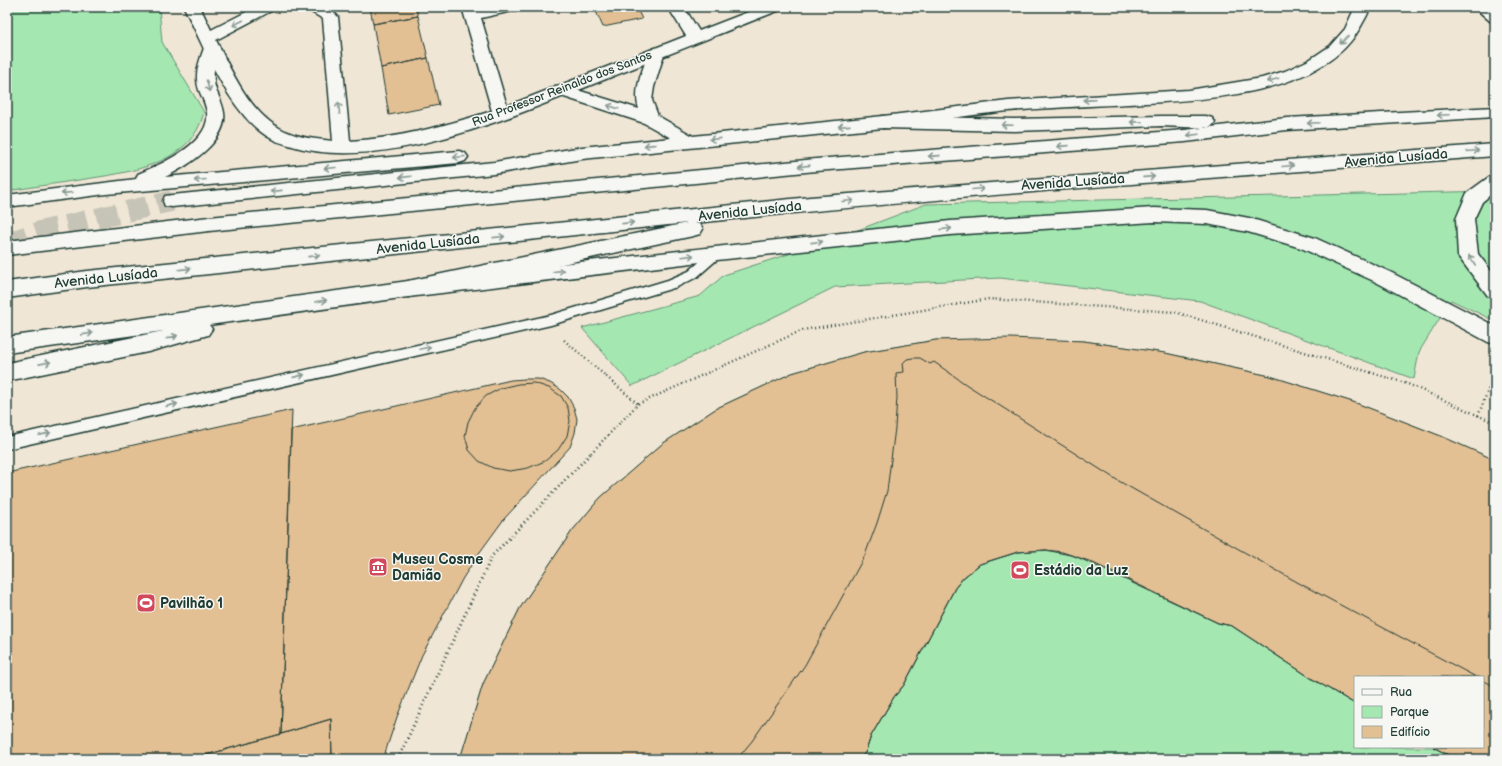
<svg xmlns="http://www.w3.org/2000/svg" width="1502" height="766" viewBox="0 0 1502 766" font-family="'Balsamiq Sans',sans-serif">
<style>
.green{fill:#a4e7b1;stroke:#629272;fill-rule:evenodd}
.building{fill:#e3bf94;stroke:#1f3d34}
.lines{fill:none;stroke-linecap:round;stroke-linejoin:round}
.primary-tunnel-far1{stroke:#c6c4b6;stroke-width:16;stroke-dasharray:16 8;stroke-linecap:butt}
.primary-tunnel{stroke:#c6c4b6;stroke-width:21;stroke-dasharray:21 10;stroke-linecap:butt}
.service-casing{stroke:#1f3d34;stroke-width:3}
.minor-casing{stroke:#1f3d34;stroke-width:3}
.primary-casing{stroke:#1f3d34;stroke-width:3}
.trunk-casing{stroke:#1f3d34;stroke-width:3}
.path-far1{stroke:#1f3d34;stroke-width:2.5;stroke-dasharray:1 3;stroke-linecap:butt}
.path{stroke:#1f3d34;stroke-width:3;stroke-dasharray:1 3.5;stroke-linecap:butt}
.service{fill:#f6f6f2;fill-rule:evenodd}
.minor{fill:#f6f6f2;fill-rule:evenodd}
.primary{fill:#f6f6f2;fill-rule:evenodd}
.trunk{fill:#f6f6f2;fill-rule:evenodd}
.oneway{stroke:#8a9a93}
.labels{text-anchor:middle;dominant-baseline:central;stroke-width:3;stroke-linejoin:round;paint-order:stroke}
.far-street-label{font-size:12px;fill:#1f3d34;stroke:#f6f6f2}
.street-label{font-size:14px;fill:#1f3d34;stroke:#f6f6f2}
.poi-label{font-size:14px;font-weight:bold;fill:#1f3d34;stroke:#f6f6f2;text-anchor:start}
</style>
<rect width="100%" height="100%" fill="#f0e6d6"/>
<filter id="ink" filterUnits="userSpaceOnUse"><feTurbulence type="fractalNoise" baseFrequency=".025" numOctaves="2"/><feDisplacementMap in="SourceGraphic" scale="8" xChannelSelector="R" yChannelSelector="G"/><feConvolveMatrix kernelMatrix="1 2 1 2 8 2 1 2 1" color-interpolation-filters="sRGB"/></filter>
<g filter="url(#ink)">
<!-- green -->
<path class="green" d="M21,7H159L162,42L204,112C192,166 125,173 79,180C55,184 31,187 7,191V10Z
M1495,191V321L1451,300L1419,352L1414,379L1200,301L1000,278L835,287L632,386L582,328L700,296L724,275L829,241L926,204Z
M936,340L1084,341L1165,353L1270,376L1356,403L1441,436L1495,460V759H460L483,684L520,608L572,531L600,498L662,444L717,408L792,373L864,352ZM1355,677H1483V747H1355Z"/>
<!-- building -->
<path class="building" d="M370,7H416L418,16L373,24Z
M594,7H636L642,19L603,27Z
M418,16L428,58L381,68L373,24Z
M428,58L439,105L389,115L381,68Z
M1010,338L1084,341L1165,353L1270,376L1356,403L1441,436L1495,460V759H1456L1433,747H1483V677H1355V704L1314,680L1232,626L1218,623L1075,556L1046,550L1018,552L980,564L963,578L955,588L904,685L894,697L871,736L866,751L861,759H460L483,684L520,608L572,531L600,498L662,444L717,408L792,373L864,352L936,340Z
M913,358H920L930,364L934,362L967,385L1117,480L1297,582L1476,677H1355V704L1314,680L1232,626L1218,623L1089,561L1062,552L1046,550L1018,552L980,564L963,578L955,588L904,685L894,697L871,736L866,751L861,759H737L752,741L805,665L865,555L877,523L887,491L895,428L897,397L896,373L904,372L903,363L907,359Z
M525,379H539L550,383L560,389L568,397L574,408L577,419L575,433L570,447L504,519L477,556L463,578L422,655L397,717L383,759H332L331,719L281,734L291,430L511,380Z
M534,383L549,388L561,396L568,408L570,421L567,436L558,450L545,461L528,468L510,471L493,468L479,461L469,450L465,436L468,422L475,408L486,396L501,388L518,384Z
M292,410L281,734L192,759H7V473Z
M1483,680L1495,687V759H1456L1433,747H1483Z
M331,719L332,759H192L281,734Z"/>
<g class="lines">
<!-- primary-tunnel-far1 -->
<path class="primary-tunnel-far1" d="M169,202L172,201"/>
<!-- primary-tunnel -->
<path class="primary-tunnel" d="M7,243L42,231L172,201"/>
<!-- service casing -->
<g class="service-casing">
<path id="service" d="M717,248L721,250L723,253L721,256L697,277L677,287L551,325L7,449V437L551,315L668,280L689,271L713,250Z"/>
</g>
<!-- minor casing -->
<g class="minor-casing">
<path id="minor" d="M184,7H200L211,30L256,7H276L273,10L216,40C231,71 251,116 285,131C300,138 316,139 333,141L323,19L308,10L305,7C317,7 330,6 338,17L350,141C399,138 445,126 492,111L462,7H478V9L490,7H520L517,10L481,18L507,106L686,36L668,7H684L699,31L761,7H783L780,10C724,32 668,55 611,77C523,112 383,176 289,145C283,143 277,142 272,139C231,118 204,47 184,7Z"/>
</g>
<!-- primary casing -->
<g class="primary-casing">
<path id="primary" d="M212,43L218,45L220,48C215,62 211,75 216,90C219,97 223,105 224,113C228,141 187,167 165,177L459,151L465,153L468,157L465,161L459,163L106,194L7,207V195L136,179L138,174C160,165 211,143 207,113C206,105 202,97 199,90C194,75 199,62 204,48L206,45Z
M656,49L662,51L664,54L654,87L652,100L658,116L693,136L883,116L1014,119L1162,116H1206L1212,118L1215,122L1212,126L1206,128L1162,126L1014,131L883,128L582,159L494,174L172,207L165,206L163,201L165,196L172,195L494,162L582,147L671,138L644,123L555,94L553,90L555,86L561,85L639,109C633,91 642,72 648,54L650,51Z
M1495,107V117L1287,130L1185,142L816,171L209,231L7,255V241L209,217L816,159L1185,130L1287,118Z
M1495,144V156C1228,177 961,195 695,223L700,224L703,229L700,234L693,236L408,297L209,325L212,329L208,335L148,352L7,381V363L163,331L7,353V337L408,281L687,223L87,287L7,298V282L87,271L810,197Z"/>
</g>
<!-- trunk casing -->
<g class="trunk-casing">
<path id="trunk" d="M1355,7H1371C1358,34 1348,50 1321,66C1274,95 1199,100 1145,103C1100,106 1054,107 1009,111C967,115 925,122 883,128L877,126L874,122L877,118L883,116L1008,101L1189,90L1262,78L1285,71L1309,60L1330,46L1345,29Z
M1474,7H1491L1495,10V23L1490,21Z
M1495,175V191L1482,202L1474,219L1478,254L1495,276V299L1488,296L1458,256L1456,219L1467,193L1489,177Z
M1154,208L1207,210L1249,218L1315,238L1390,272L1495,326V344L1488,342L1376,282L1301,248L1248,232L1207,224L1154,222L950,235L717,260L408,297L401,294L398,289L401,284L408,281L950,221Z"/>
</g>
<!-- path-far1 -->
<path class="path-far1" d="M564,340L638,404
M1478,416L1494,375L1495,376
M591,453L638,404L803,330L989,299L1175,312L1408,384L1495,423"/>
<!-- path -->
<path class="path" d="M398,759L492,556L592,452"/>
<!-- service -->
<use href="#service" class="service"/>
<!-- minor -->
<use href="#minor" class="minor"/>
<!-- primary -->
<use href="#primary" class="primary"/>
<!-- trunk -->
<use href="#trunk" class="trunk"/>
</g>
<!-- one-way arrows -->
<defs><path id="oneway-shaft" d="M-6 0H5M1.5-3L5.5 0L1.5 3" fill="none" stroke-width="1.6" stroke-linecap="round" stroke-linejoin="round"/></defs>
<g class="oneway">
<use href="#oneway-shaft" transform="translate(238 23) rotate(153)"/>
<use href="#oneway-shaft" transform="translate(1344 40) rotate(134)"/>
<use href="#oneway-shaft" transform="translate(1273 80) rotate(163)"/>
<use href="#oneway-shaft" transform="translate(208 86) rotate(75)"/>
<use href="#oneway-shaft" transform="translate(1089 100) rotate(176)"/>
<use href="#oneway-shaft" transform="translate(613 107) rotate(-162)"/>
<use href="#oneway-shaft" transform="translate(339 108) rotate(-96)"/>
<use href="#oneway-shaft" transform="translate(1443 115) rotate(177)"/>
<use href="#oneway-shaft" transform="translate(1136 122) rotate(178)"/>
<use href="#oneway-shaft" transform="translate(1313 123) rotate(177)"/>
<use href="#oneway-shaft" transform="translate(1007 125) rotate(-178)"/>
<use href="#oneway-shaft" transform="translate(844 126) rotate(174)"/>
<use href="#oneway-shaft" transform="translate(1193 135) rotate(173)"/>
<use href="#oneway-shaft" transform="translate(715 139) rotate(174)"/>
<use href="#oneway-shaft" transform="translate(650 145) rotate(174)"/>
<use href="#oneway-shaft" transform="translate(1063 146) rotate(176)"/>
<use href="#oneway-shaft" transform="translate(1473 151) rotate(-5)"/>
<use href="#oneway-shaft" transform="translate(934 156) rotate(176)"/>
<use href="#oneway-shaft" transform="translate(459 157) rotate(175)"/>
<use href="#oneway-shaft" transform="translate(804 166) rotate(174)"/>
<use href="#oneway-shaft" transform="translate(1288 166) rotate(-5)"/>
<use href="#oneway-shaft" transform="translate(330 168) rotate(175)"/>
<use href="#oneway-shaft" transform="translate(405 177) rotate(174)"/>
<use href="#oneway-shaft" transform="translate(1149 177) rotate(-4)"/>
<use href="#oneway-shaft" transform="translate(200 180) rotate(175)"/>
<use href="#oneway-shaft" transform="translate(978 189) rotate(-5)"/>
<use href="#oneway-shaft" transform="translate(276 191) rotate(174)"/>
<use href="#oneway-shaft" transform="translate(67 193) rotate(173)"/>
<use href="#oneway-shaft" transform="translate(848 201) rotate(-5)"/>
<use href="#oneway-shaft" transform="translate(628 223) rotate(-6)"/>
<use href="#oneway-shaft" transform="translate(946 229) rotate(-6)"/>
<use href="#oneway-shaft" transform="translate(499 237) rotate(-6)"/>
<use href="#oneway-shaft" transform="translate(817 242) rotate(-6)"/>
<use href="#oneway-shaft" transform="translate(314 256) rotate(-6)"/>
<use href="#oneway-shaft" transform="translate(688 256) rotate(-7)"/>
<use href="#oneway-shaft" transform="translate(1472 260) rotate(-123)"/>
<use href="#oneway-shaft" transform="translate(185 269) rotate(-6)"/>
<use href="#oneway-shaft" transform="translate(558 271) rotate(-7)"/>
<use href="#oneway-shaft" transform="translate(321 301) rotate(-8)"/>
<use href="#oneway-shaft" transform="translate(87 334) rotate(-8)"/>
<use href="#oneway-shaft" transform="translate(172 337) rotate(-16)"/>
<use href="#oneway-shaft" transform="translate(425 348) rotate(-12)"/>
<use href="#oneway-shaft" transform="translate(45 363) rotate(-11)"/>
<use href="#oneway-shaft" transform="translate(299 376) rotate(-13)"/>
<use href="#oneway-shaft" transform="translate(172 405) rotate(-13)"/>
<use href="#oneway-shaft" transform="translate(45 434) rotate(-13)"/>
</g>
</g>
<!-- icons -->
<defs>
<g id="museum-square" transform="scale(1)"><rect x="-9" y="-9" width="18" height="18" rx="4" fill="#d1495b" stroke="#f6f6f2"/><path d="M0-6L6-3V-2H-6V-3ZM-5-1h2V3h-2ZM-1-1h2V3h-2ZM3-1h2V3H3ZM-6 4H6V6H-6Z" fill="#fff"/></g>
<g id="stadium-square" transform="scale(1)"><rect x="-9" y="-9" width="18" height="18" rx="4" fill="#d1495b" stroke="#f6f6f2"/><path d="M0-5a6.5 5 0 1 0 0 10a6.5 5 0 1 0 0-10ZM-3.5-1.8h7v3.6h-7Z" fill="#fff"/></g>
</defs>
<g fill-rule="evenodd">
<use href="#museum-square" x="378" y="567"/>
<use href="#stadium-square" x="1020" y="570"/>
<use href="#stadium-square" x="146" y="603"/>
</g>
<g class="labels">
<!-- far-street labels -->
<g class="far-street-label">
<text transform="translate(562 89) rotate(-21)">Rua Professor Reinaldo dos Santos</text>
</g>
<!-- street labels -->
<g class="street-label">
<text transform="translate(1396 158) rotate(-5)">Avenida Lusíada</text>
<text transform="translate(1073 182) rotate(-4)">Avenida Lusíada</text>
<text transform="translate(750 211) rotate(-6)">Avenida Lusíada</text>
<text transform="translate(428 244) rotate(-6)">Avenida Lusíada</text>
<text transform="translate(106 278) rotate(-6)">Avenida Lusíada</text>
</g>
<!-- poi labels -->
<g class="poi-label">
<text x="392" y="559">Museu Cosme<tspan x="392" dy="16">Damião</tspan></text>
<text x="1034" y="570">Estádio da Luz</text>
<text x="160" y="603">Pavilhão 1</text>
</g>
</g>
<!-- margin -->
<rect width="1502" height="766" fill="none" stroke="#f6f6f2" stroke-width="24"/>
<rect x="12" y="12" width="1478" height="742" fill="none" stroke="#1f3d34" stroke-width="1.5" filter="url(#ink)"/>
<!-- legend -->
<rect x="1354" y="676" width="130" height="72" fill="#f6f6f2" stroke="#a0aca6"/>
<rect x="1362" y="689" width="20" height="6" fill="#f6f6f2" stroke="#a0aca6"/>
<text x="1390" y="696" font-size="12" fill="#1f3d34">Rua</text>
<rect x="1362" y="706" width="20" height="12" fill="#a4e7b1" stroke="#a0aca6"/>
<text x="1390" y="716" font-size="12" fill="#1f3d34">Parque</text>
<rect x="1362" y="726" width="20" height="12" fill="#e3bf94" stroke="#a0aca6"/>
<text x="1390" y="736" font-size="12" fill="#1f3d34">Edifício</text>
</svg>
